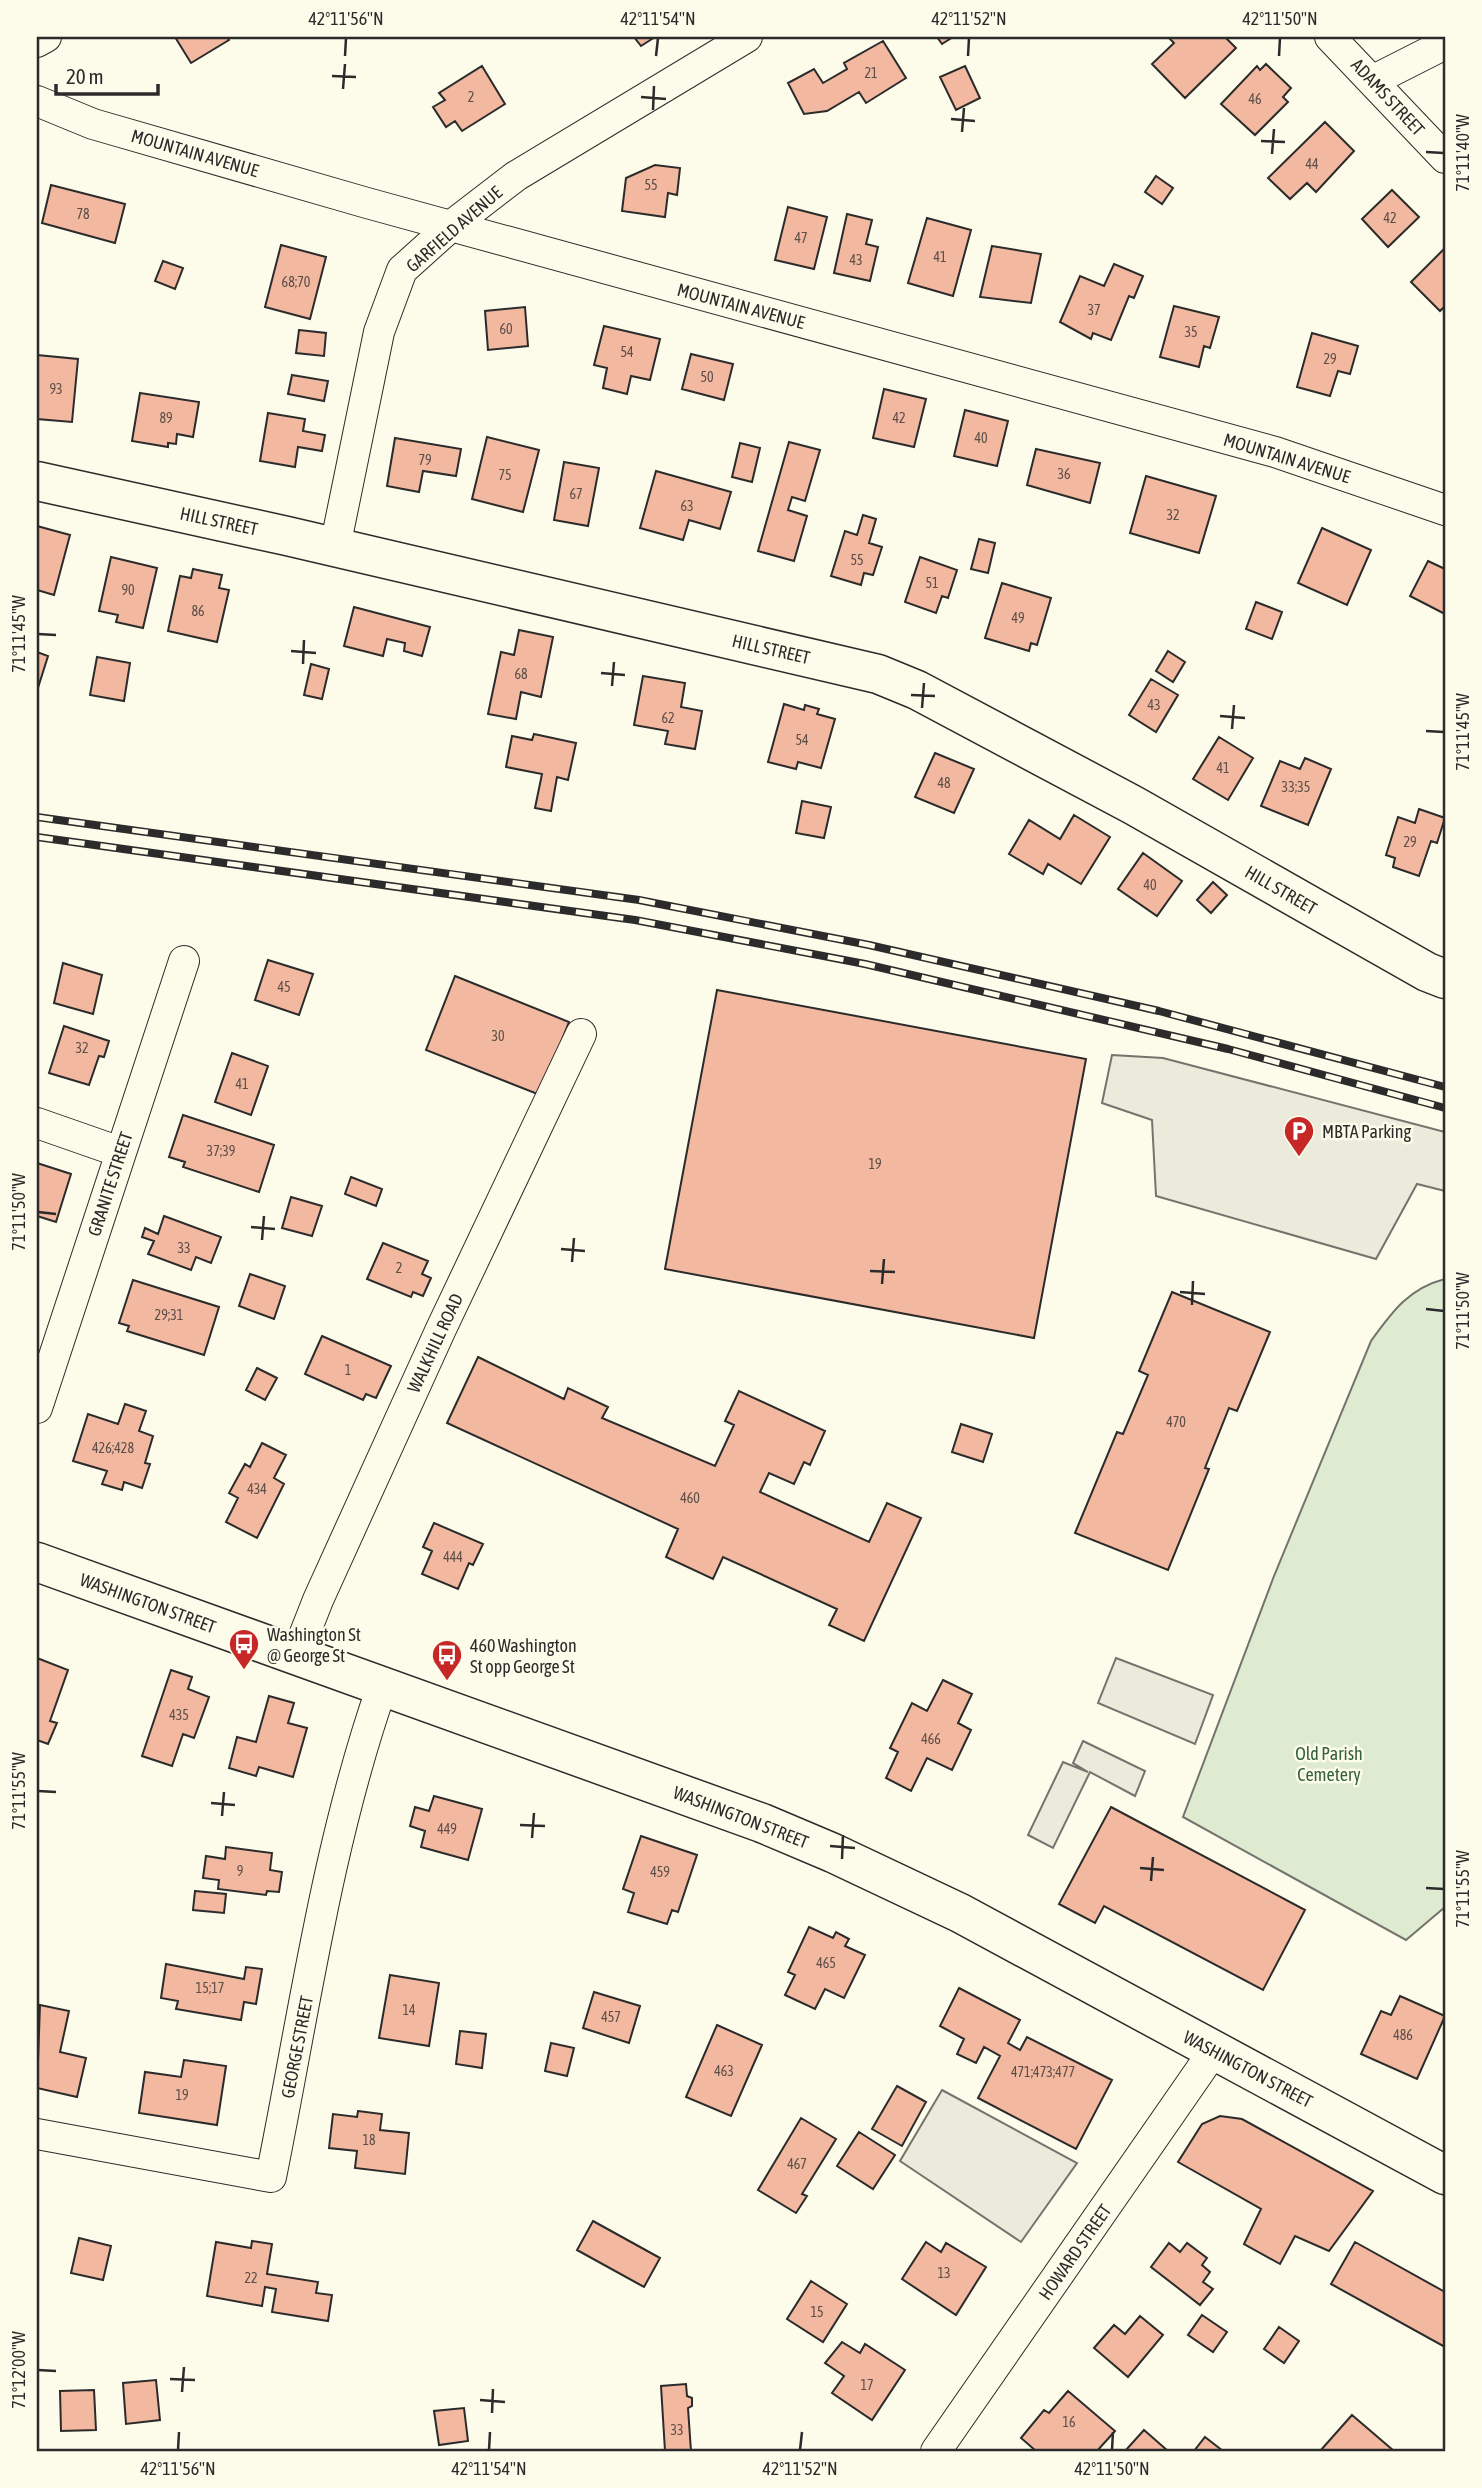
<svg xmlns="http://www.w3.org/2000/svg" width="1482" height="2488" viewBox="0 0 1482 2488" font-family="'Asap Condensed',sans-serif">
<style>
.green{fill:#deebd1;stroke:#74746e;stroke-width:2}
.parking{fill:#eceadb;stroke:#74746e;stroke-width:2}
.building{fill:#f2b8a0;stroke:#2b2b2b;stroke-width:2}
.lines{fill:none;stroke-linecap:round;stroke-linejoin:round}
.minor-casing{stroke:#2b2b2b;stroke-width:32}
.tertiary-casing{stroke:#2b2b2b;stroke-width:41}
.secondary-casing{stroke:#2b2b2b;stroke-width:41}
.minor{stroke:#fdfbea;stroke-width:30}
.tertiary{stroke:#fdfbea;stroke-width:38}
.secondary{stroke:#fdfbea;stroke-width:38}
.rail-casing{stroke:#2b2b2b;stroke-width:8}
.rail{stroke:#fdfbea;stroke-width:5;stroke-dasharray:16;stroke-linecap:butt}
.ticks{fill:none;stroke:#2b2b2b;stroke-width:2.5}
.labels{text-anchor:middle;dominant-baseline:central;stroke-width:5;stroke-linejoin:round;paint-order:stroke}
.number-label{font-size:14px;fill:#5d4e48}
.street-label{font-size:18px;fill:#2b2b2b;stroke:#fdfbea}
.poi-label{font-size:18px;fill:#2b2b2b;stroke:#fdfbea;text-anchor:start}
.park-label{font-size:18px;fill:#34623c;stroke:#fdfbea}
.neatline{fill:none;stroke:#2b2b2b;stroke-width:2.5}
.ticks-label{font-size:18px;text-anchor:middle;fill:#2b2b2b}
</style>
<rect width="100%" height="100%" fill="#fdfbea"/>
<!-- green -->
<path class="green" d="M1445,1279V1907L1406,1940L1183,1817L1274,1576L1371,1341C1392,1312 1409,1288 1445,1279Z"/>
<!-- parking -->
<path class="parking" d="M1112,1055L1163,1058L1445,1132V1191L1417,1184L1376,1259L1156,1196L1152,1120L1102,1103Z
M1116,1658L1213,1695L1195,1744L1098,1703Z
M1083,1741L1145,1771L1135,1796L1090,1772L1053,1848L1028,1835L1063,1762L1088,1772L1073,1763Z
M942,2090L1077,2163L1021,2242L900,2161Z"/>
<!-- building -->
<path class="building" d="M175,37H227L229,40L191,63Z
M634,37H655L641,46Z
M937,37H953L942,44Z
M1172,37H1225L1236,48L1185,98L1152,64L1174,43L1170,39Z
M883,41L906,78L866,103L859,92L827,111L804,114L788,83L814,69L823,83L847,69L844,63Z
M1266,64L1291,88L1283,97L1288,102L1255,135L1221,104L1257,66L1260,70Z
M482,66L505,104L462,131L455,121L446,127L433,107L445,100L439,93Z
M965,66L980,98L956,110L940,77Z
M1325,122L1354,151L1316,192L1307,183L1290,199L1268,178Z
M655,165L680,168L677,195L668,193L665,217L622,211L626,178Z
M1156,176L1173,188L1162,204L1145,192Z
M51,185L125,204L115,243L42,223Z
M1392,190L1419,217L1388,247L1362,219Z
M788,207L827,217L814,269L775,260Z
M847,214L872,220L866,244L878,247L870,281L834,273Z
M927,218L971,230L953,296L908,283Z
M281,245L326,257L310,319L265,307Z
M992,246L1041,254L1031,303L980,297Z
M1443,250L1445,252V306L1440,311L1411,282Z
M163,261L183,268L175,289L155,281Z
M1114,264L1143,276L1134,298L1129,296L1111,340L1093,333L1091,339L1060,322L1080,276L1104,286Z
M1174,306L1219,317L1210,348L1204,346L1199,367L1160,357Z
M525,307L528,346L488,350L485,311Z
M604,326L660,339L650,380L631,376L627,394L603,388L607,368L594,365Z
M299,330L326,333L324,356L296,353Z
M1312,333L1358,346L1350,374L1338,371L1330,396L1297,387Z
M691,354L733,364L724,400L682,389Z
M37,355L78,359L72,422L37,419Z
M292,375L328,381L324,401L288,394Z
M884,389L926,399L914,447L873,438Z
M140,393L199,402L193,437L177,434L176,444L168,443V447L132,441Z
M965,410L1008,421L997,466L954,456Z
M268,413L305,419L303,431L325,435L322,451L298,447L295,467L260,461Z
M487,437L539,450L523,512L472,499Z
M395,438L461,449L456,476L423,471L419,492L387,486Z
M789,442L820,450L805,501L792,497L788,510L807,516L794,561L758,551Z
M740,443L760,448L752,482L732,477Z
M1036,449L1100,463L1090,503L1027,485Z
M564,462L599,468L588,526L554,520Z
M656,471L731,492L720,529L689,520L683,540L640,528Z
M1146,476L1216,496L1199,553L1130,533Z
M863,515L876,519L869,543L882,547L873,575L864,573L861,585L831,576L845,531L857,535Z
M37,526L70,535L54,595L37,590Z
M1322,528L1371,550L1347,605L1298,583Z
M979,539L995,543L988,573L971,569Z
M111,557L157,568L143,628L116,622L118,615L99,611Z
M920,557L957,570L948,598L942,596L936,613L905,602Z
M1428,561L1445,569V614L1410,596Z
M193,569L222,575L219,588L229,590L217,642L168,631L180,576L191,578Z
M1002,583L1051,598L1037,645L1031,643L1029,651L985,638Z
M1256,602L1282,612L1272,639L1246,629Z
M354,607L430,627L422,656L404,651L405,643L387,639L383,656L344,646Z
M519,630L553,637L541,697L521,692L516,719L488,714L501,652L514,655Z
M1168,651L1185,662L1173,682L1156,671Z
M37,652L48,656L37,691Z
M97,657L130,663L124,701L90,695Z
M311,664L329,669L322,699L304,695Z
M643,676L685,683L681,707L702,711L695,749L665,744L668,731L634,725Z
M1151,679L1178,695L1156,732L1129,715Z
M784,704L804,710L805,705L819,709L817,714L835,719L821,768L798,762L796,769L768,762Z
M534,734L576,743L568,780L557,777L551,811L535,808L542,774L506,767L512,736L532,740Z
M1219,737L1253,758L1228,800L1193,779Z
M935,753L974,769L954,813L915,797Z
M1305,758L1331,769L1308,825L1261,806L1280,761L1300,769Z
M802,801L831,807L824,838L796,833Z
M1419,809L1445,818L1437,843L1431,841L1419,876L1393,867L1395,858L1386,855L1398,817L1415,823Z
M1074,815L1110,837L1081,884L1048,864L1043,874L1009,854L1029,820L1060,839Z
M1143,853L1182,881L1157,916L1118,889Z
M1213,882L1227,895L1211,913L1197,900Z
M268,960L313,974L299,1015L255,1000Z
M63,963L102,975L93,1014L54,1003Z
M455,976L569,1022L540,1095L426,1050Z
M717,990L1086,1059L1034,1338L665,1269Z
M64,1026L109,1041L104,1057L99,1056L89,1085L49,1073Z
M232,1053L268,1066L251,1115L215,1102Z
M183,1115L274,1145L259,1192L183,1167L185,1162L169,1157Z
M37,1163L71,1174L56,1222L37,1216Z
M351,1177L382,1189L376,1206L345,1194Z
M291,1197L322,1206L312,1236L282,1228Z
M164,1216L221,1237L211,1263L196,1257L191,1270L148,1254L154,1241L142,1237L145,1228L158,1234Z
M383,1243L428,1261L422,1274L431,1278L423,1296L413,1292L411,1297L367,1279Z
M250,1274L285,1286L274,1319L239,1306Z
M133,1280L219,1307L204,1355L127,1331L129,1326L119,1323Z
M1172,1292L1270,1332L1237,1411L1229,1408L1205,1468L1209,1469L1168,1570L1075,1533L1117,1432L1123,1434L1148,1375L1139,1371Z
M322,1336L391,1366L376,1398L366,1394L363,1400L305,1374Z
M478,1357L564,1399L568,1388L608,1407L602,1418L715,1466L734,1425L725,1421L739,1391L825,1431L810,1465L804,1462L794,1484L769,1473L760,1492L869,1542L887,1503L921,1518L864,1641L829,1625L837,1609L723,1557L713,1579L666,1557L678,1529L447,1423Z
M257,1368L277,1378L265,1400L246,1390Z
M125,1404L146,1411L139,1431L153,1436L145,1463L150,1464L142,1488L124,1482L122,1490L102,1484L107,1471L73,1461L88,1414L118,1424Z
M961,1424L992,1434L983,1462L952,1452Z
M262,1443L286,1455L274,1478L284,1484L257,1538L226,1522L238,1498L229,1493L245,1464L250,1467Z
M434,1523L483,1544L473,1565L469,1563L458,1589L422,1574L432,1551L423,1547Z
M37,1658L68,1670L50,1721L57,1723L48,1744L37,1740Z
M171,1670L192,1677L188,1689L209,1697L194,1738L183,1734L172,1766L142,1756Z
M943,1680L972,1694L958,1723L971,1730L952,1770L927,1758L911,1791L886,1778L898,1752L890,1748L912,1703L927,1711Z
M269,1696L294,1703L288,1723L307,1728L293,1777L259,1767L256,1776L229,1768L237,1737L256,1742Z
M434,1796L482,1809L468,1860L421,1847L425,1831L410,1826L415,1807L429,1811Z
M1111,1807L1305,1910L1263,1990L1104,1906L1095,1923L1059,1904Z
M641,1836L697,1855L678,1912L672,1910L667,1924L628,1912L634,1893L623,1889Z
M226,1847L272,1853L270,1870L282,1872L279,1892L267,1891L266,1895L218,1889L219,1880L203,1878L206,1856L225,1859Z
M195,1891L226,1894L224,1913L193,1910Z
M809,1927L833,1938L836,1932L849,1939L845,1946L865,1955L844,1998L825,1989L815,2009L785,1995L795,1975L788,1972Z
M166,1964L244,1979L246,1967L262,1969L256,2004L244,2002L241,2020L176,2009L178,2001L161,1998Z
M390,1975L439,1983L429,2046L379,2038Z
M959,1988L1020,2020L1008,2043L1020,2050L1027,2037L1112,2080L1076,2149L978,2098L1000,2056L984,2047L976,2063L957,2054L964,2039L940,2026Z
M594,1992L640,2006L629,2043L583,2028Z
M1400,1996L1445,2016L1417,2079L1361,2054L1381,2011L1391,2015Z
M40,2005L69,2011L60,2052L86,2058L77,2097L37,2088Z
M717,2025L762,2045L731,2116L686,2097Z
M460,2031L486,2034L482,2068L456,2064Z
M551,2043L574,2048L567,2076L545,2071Z
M184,2060L226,2066L217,2125L139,2113L145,2072L181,2077Z
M897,2086L926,2102L902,2146L872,2129Z
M358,2111L382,2114L380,2130L409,2133L405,2174L355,2168L357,2151L329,2148L333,2114L357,2117Z
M1220,2116L1242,2119L1373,2191L1329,2251L1295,2236L1280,2264L1244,2244L1261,2209L1178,2162L1202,2124Z
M801,2118L836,2139L802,2194L807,2196L796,2213L758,2190Z
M859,2132L895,2155L873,2189L837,2166Z
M593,2221L660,2258L644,2287L577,2250Z
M79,2238L111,2246L103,2280L71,2273Z
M252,2241L272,2244L267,2274L318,2282L316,2293L332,2295L328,2321L272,2312L276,2289L265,2287L262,2306L207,2296L216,2242L251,2248Z
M926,2242L941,2252L946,2243L986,2267L956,2315L902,2279Z
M1355,2242L1445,2292V2347L1331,2284Z
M1169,2243L1180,2252L1187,2243L1207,2258L1202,2265L1210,2272L1203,2282L1213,2289L1200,2305L1151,2267Z
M811,2281L847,2304L823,2342L787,2319Z
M1202,2315L1227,2332L1213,2352L1188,2335Z
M1140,2316L1163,2335L1128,2377L1094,2348L1114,2325L1125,2334Z
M1279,2327L1299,2341L1284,2363L1264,2349Z
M842,2342L860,2353L865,2344L905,2370L872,2420L832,2393L844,2376L825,2363Z
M156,2380L160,2420L126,2424L123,2383Z
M686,2384L687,2396L692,2398V2406L688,2408L691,2451H665L661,2386Z
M94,2390L96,2430L61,2431L60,2391Z
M1068,2391L1115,2431L1097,2451H1036L1021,2438L1044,2410L1049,2413Z
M464,2408L468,2441L439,2445L434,2411Z
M1352,2415L1394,2451H1320Z
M1144,2430L1168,2451H1125Z
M1205,2437L1223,2451H1194Z"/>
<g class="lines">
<!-- minor casing -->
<g class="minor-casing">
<path id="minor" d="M1330,37L1445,158
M37,42L46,37
M1374,80L1445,44
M37,101L93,124L367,203L1275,452L1445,510
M335,547L379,332L402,270L451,226L516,176L747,37
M37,1123L120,1152
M37,1408L184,961
M296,1656L318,1600L441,1329L581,1034
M37,2134L271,2177C304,2014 327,1844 382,1687
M936,2451L1213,2052"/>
</g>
<!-- tertiary casing -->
<g class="tertiary-casing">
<path id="tertiary" d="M37,481L287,536L878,674L917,690L1133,805L1427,972L1445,979"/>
</g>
<!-- secondary casing -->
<g class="secondary-casing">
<path id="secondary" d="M37,1562L762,1823L833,1853L960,1913L1445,2175"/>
</g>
<!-- minor -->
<use href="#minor" class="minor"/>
<!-- tertiary -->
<use href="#tertiary" class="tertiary"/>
<!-- secondary -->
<use href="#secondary" class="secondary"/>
<!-- rail casing -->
<g class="rail-casing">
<path id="rail" d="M37,817L639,900L869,945L1159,1011L1445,1087
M37,837L635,920L865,964L1228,1049L1445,1108"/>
</g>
<!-- rail -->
<use href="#rail" class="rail"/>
</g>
<!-- ticks -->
<path class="ticks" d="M345,56L346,38M656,56L658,38M968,56L969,38M1279,56L1280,38M332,76L356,77M343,89L345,64M641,97L666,99M653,110L654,86M951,119L975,121M962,132L964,108M1261,141L1285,142M1426,152L1444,153M1272,154L1274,129M38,634L56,635M291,651L316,653M303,664L304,640M601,673L625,675M612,686L614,662M911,695L935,696M922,708L924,683M1220,716L1245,718M1232,729L1234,705M1426,731L1444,732M38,1212L56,1214M251,1227L275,1229M262,1240L264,1216M561,1249L585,1251M572,1262L574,1238M870,1271L895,1272M882,1284L884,1259M1180,1292L1205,1294M1192,1305L1193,1281M1426,1309L1444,1311M38,1791L56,1792M211,1803L235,1805M222,1816L224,1792M520,1825L545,1826M532,1838L534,1813M830,1846L855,1848M842,1859L843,1835M1140,1868L1164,1870M1151,1881L1153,1857M1426,1888L1444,1889M38,2370L56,2371M170,2379L195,2380M182,2392L184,2367M480,2400L505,2402M492,2413L493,2389M178,2450L179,2432M489,2450L490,2432M800,2450L802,2432M1112,2450L1113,2432"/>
<!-- icons -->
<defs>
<g id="parking-pin" transform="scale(1.575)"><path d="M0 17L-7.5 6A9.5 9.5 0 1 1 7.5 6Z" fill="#c62828" stroke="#fdfbea"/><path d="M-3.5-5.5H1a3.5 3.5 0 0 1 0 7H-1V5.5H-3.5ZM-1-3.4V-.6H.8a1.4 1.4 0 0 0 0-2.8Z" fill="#fff"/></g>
<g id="bus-pin" transform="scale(1.575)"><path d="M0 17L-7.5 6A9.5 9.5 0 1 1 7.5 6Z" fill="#c62828" stroke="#fdfbea"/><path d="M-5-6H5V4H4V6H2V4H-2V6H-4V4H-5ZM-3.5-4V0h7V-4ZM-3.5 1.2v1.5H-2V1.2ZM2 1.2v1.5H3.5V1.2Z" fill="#fff"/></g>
</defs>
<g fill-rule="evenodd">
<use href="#parking-pin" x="1299" y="1131"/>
<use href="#bus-pin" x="244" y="1644"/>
<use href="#bus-pin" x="447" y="1655"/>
</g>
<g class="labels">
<!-- number labels -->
<g class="number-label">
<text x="871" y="73">21</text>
<text x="471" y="97">2</text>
<text x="1255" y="99">46</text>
<text x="1312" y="164">44</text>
<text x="651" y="185">55</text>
<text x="83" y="214">78</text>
<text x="1390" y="218">42</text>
<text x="801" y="238">47</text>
<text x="940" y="257">41</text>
<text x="856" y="260">43</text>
<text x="296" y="282">68;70</text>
<text x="1094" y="310">37</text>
<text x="506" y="329">60</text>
<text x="1191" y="332">35</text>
<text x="627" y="352">54</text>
<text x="1330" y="359">29</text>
<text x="707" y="377">50</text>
<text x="56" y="389">93</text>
<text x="166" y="418">89</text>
<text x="899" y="418">42</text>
<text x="981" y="438">40</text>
<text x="425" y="460">79</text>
<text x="1064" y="474">36</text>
<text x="505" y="475">75</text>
<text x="576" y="494">67</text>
<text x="687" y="506">63</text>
<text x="1173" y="515">32</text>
<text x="857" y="560">55</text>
<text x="932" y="583">51</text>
<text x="128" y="590">90</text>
<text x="198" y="611">86</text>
<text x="1018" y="618">49</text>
<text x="521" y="674">68</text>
<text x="1154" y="705">43</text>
<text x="668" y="718">62</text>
<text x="802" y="740">54</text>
<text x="1223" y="768">41</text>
<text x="944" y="783">48</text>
<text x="1296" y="787">33;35</text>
<text x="1410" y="842">29</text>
<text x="1150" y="885">40</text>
<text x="284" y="987">45</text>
<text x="498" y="1036">30</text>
<text x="82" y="1048">32</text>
<text x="242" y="1084">41</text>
<text x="221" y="1151">37;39</text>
<text x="875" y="1164">19</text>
<text x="184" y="1248">33</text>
<text x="399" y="1268">2</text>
<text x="169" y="1315">29;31</text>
<text x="348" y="1370">1</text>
<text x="1176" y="1422">470</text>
<text x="113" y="1448">426;428</text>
<text x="257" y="1489">434</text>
<text x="690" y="1498">460</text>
<text x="453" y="1557">444</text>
<text x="179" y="1715">435</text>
<text x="931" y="1739">466</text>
<text x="447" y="1829">449</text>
<text x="240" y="1871">9</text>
<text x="660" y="1872">459</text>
<text x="826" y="1963">465</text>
<text x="210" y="1988">15;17</text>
<text x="409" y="2010">14</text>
<text x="611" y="2017">457</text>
<text x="1403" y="2035">486</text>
<text x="724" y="2071">463</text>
<text x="1043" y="2072">471;473;477</text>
<text x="182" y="2095">19</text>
<text x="369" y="2140">18</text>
<text x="797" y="2164">467</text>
<text x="944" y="2273">13</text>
<text x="251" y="2278">22</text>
<text x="817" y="2312">15</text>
<text x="867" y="2385">17</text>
<text x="1069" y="2422">16</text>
<text x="677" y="2430">33</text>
</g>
<!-- street labels -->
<g class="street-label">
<text transform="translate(1388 97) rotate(47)">ADAMS STREET</text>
<text transform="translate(195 153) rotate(16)">MOUNTAIN AVENUE</text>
<text transform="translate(454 229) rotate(-41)">GARFIELD AVENUE</text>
<text transform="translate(741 306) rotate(15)">MOUNTAIN AVENUE</text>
<text transform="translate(1287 458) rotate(17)">MOUNTAIN AVENUE</text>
<text transform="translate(219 521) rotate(12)">HILL STREET</text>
<text transform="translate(771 649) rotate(13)">HILL STREET</text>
<text transform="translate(1281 890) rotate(30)">HILL STREET</text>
<text transform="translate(110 1184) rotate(-72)">GRANITE STREET</text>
<text transform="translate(435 1343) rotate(-65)">WALKHILL ROAD</text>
<text transform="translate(148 1603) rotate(20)">WASHINGTON STREET</text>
<text transform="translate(741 1817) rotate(21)">WASHINGTON STREET</text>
<text transform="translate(297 2047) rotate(-79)">GEORGE STREET</text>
<text transform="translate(1248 2069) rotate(28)">WASHINGTON STREET</text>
<text transform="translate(1075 2252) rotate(-55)">HOWARD STREET</text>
</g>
<!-- poi labels -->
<g class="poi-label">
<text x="1322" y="1131">MBTA Parking</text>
<text x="267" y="1634">Washington St<tspan x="267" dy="21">@ George St</tspan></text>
<text x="470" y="1645">460 Washington<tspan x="470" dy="21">St opp George St</tspan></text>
</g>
<!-- park labels -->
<g class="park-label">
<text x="1329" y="1753">Old Parish<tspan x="1329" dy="21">Cemetery</tspan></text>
</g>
</g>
<!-- border -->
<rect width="1482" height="2488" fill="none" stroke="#fdfbea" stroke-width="77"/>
<!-- scale -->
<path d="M56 84v10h102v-10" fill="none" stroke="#2b2b2b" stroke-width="3.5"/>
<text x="66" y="84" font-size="21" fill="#2b2b2b" stroke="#fdfbea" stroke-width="5" paint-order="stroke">20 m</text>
<rect x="38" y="38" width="1406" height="2412" class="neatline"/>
<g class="ticks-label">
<text x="346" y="25">42°11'56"N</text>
<text x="658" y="25">42°11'54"N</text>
<text x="969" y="25">42°11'52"N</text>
<text x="1280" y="25">42°11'50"N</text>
<text transform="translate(1463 153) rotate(-90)" y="6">71°11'40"W</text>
<text transform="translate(19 634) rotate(-90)" y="6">71°11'45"W</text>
<text transform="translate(1463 732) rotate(-90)" y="6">71°11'45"W</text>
<text transform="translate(19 1212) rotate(-90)" y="6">71°11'50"W</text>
<text transform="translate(1463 1311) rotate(-90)" y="6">71°11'50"W</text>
<text transform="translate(19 1791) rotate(-90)" y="6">71°11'55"W</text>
<text transform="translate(1463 1889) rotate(-90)" y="6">71°11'55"W</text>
<text transform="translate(19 2370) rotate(-90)" y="6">71°12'00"W</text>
<text x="178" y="2475">42°11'56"N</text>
<text x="489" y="2475">42°11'54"N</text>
<text x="800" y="2475">42°11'52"N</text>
<text x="1112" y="2475">42°11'50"N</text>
</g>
</svg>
